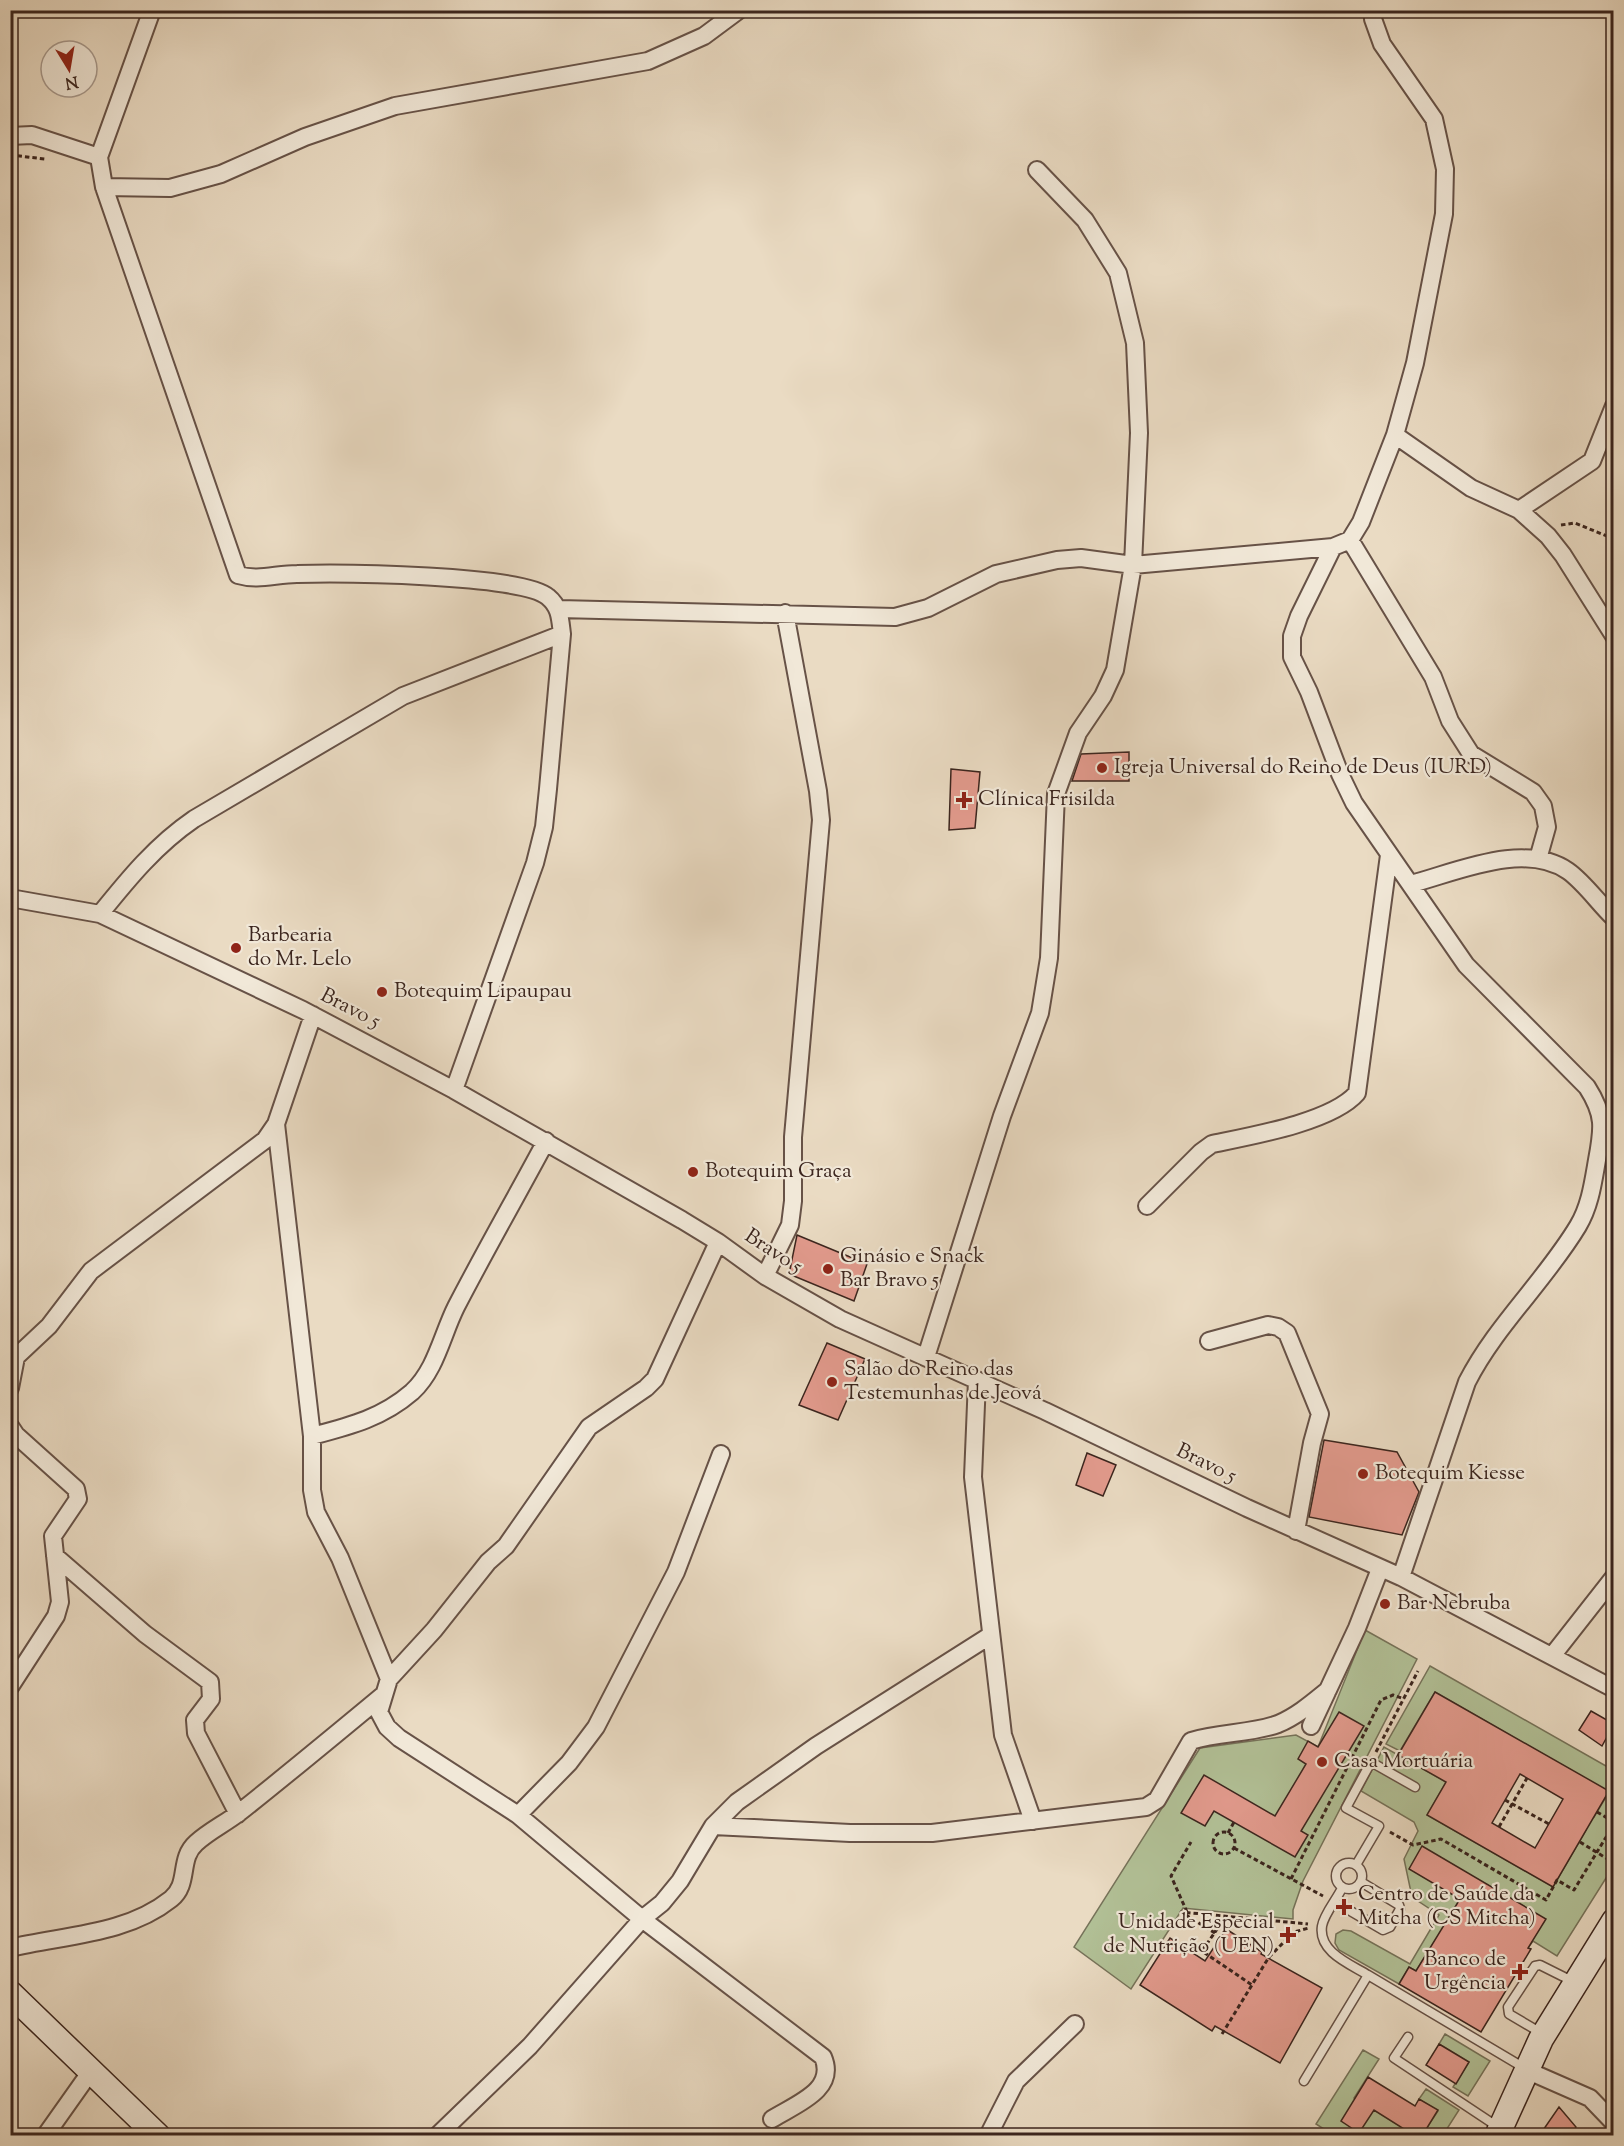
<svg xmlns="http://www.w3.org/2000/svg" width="1624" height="2146" viewBox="0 0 1624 2146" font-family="'Sorts Mill Goudy',serif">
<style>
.green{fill:#b2c197;stroke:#76735a;stroke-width:1.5}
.building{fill:#e39b8e;stroke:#3b251e;stroke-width:1.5;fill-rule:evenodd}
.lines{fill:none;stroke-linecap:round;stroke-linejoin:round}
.lane-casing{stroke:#675247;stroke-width:11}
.street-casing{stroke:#675247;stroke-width:20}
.secondary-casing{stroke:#3b251e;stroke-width:27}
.path{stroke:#3b251e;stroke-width:3;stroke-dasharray:4.5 3;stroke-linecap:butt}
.lane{stroke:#f1e8d8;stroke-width:8}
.street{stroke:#f1e8d8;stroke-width:16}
.secondary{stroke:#f1e8d8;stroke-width:24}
.poi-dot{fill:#8f2418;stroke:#f1e8d8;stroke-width:2}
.labels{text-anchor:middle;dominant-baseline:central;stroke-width:4.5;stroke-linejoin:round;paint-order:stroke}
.poi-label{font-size:21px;fill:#3b251e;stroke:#f1e8d8;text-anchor:start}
.street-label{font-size:21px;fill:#3b251e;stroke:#f1e8d8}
</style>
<rect width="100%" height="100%" fill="#eadbc3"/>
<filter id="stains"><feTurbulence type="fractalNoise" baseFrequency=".00333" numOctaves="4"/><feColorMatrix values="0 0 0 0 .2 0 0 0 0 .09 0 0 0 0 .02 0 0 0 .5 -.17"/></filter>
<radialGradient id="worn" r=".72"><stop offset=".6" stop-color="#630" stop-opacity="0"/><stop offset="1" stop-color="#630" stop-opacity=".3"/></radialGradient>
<!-- green -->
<path class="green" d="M1365,1630L1417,1659L1303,1881L1293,1910V1919L1183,1908L1131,1989L1074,1947L1200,1748L1296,1735L1318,1747Z
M1430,1666L1613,1770V1867L1557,1956L1533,1941L1528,1948L1457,1906L1416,1971L1409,1967L1399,1984L1339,1950L1335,1943L1336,1934L1343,1930L1351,1931L1410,1964L1439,1915L1412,1897L1404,1859L1418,1831L1414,1822L1361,1791L1384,1747L1446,1782L1427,1815L1553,1887L1586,1830V1813L1594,1817L1609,1792L1435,1692L1400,1751L1386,1744Z
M1445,2034L1490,2061L1468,2096L1453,2087L1469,2062L1439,2044Z
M1363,2050L1379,2059L1354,2098L1415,2135H1333L1316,2124Z
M1426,2089L1459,2110L1443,2135H1422L1438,2111L1419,2099Z"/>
<!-- building -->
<path class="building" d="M1129,752V781H1072L1081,754Z
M951,769L980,772L975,828L949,830Z
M797,1235L867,1264L854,1301L789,1274Z
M827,1343L865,1359L838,1420L799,1405Z
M1324,1440L1397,1452L1419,1492L1402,1535L1309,1517Z
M1087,1453L1116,1465L1103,1496L1076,1485Z
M1435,1692L1609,1791L1553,1887L1427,1815L1446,1782L1398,1755ZM1520,1774L1563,1799L1535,1848L1492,1823Z
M1591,1711L1614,1724L1602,1746L1579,1730Z
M1339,1712L1364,1726L1301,1831L1308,1835L1295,1857L1214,1811L1205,1826L1181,1813L1204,1775L1275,1816L1306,1764L1298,1759L1308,1741L1318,1747Z
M1422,1846L1546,1919L1528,1948L1531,1949L1481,2032L1399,1984L1409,1967L1416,1971L1460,1899L1409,1869Z
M1226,1929L1262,1952L1261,1954L1322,1988L1280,2063L1215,2026L1212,2031L1140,1985L1170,1938L1205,1961Z
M1439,2044L1469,2062L1456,2084L1426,2065Z
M1368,2077L1415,2106L1419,2099L1438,2110L1422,2136H1415L1374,2110L1359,2133L1341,2121Z
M1559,2107L1576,2127L1571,2136H1539Z"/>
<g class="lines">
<!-- lane casing -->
<g class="lane-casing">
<path id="lane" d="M1336 1876a13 13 0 1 1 26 0a13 13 0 1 1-26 0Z
M1356,1865L1379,1826L1346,1808L1371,1762L1415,1787
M1335,1902L1383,1930L1390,1927L1400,1909L1399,1905L1361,1882
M1368,1975L1526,2069
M1543,2034L1509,2014L1508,2007L1535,1966L1540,1965L1574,1982
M1408,2037L1394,2058L1498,2127
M1304,2081L1368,1975C1350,1964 1318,1952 1322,1926C1324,1914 1337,1899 1342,1888"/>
</g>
<!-- street casing -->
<g class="street-casing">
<path id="street" d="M152,10L99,157L104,187L238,575C258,581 276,574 297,574C338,573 522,574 548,597C560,607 560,618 562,634L548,789L544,827L535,863L454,1090
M10,136L32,135L99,157
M104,187L170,188L221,174L305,137L395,106L648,61L704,36L739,10
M1395,435L1471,488L1519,510L1548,536L1563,555L1614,636
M1519,510L1592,461L1614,406
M1350,540L1433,677L1450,721L1471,754L1533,792L1543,806L1547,827L1538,859
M1333,547L1299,616L1292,636V657L1309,692L1340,774L1354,803L1466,965L1587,1087C1605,1115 1603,1128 1597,1160C1593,1183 1590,1206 1578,1226C1545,1281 1496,1325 1467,1382L1401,1577
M559,609L895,617L928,608L996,574L1057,560L1081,558L1133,565L1333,547L1350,540L1361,522L1395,435L1415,363L1444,214L1445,169L1434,119L1382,44L1373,19V10
M1411,884C1457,872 1524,841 1568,871C1585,883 1599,904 1614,918
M10,898L100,914L303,1010L454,1090L682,1220L718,1242L765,1276L840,1319L1045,1411L1247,1508L1401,1577L1614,1689
M100,914C129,878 156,845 194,819L403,696L562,634
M276,1124L312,1436V1490L316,1512L340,1558L389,1679
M1147,1206L1201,1152L1212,1144C1251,1136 1332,1122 1357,1093L1389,855
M718,1242L655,1379L646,1388L589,1427L506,1546L488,1562L434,1630L389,1679L379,1712L387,1727L399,1738L518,1815L642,1919L823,2057C837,2090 796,2104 772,2119
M765,1276L790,1225L793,1201V1137L821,820L818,791L785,613
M1209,1341L1268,1325L1278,1327L1287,1333L1320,1414L1312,1443L1296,1531
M926,1357L1002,1116L1040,1013L1049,958L1056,794L1078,733L1103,696L1115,670L1133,565L1139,433L1135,343L1118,273L1085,220L1037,170
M977,1380L973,1477L1003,1735L1033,1821
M10,1388L16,1357L49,1326L91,1271L265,1140L276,1124L313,1015
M10,1426L16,1435L76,1489L78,1499L53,1536L60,1602L56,1616L10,1687
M312,1436C350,1426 382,1418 412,1392C436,1370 442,1335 456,1307C485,1251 516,1197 546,1141
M55,1556L145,1634L210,1682L211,1699L195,1720L196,1733L238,1814
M1552,1656L1614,1577
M1311,1726L1357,1628L1380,1569
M518,1815L569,1763L596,1727L676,1572L721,1454
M713,1826L850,1833H932L1146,1807L1157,1800L1191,1741C1219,1732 1251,1734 1278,1724C1297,1716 1312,1703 1328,1690
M10,1948C64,1935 126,1935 171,1899C190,1884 178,1859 196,1843C209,1831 226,1823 240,1812C288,1774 335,1735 382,1696
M1526,2070L1590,2098L1614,2123
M45,2136L91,2071
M437,2136L530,2046L642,1919L662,1903L680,1881L713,1826L737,1802L816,1746L991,1635
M988,2136L1016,2081L1075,2024"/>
</g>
<!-- secondary casing -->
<g class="secondary-casing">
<path id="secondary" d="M10,1993L158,2136
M1497,2136L1541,2039L1614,1921"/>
</g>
<!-- path -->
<path class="path" d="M10,155L45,159
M1561,525L1575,523L1614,539
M1376,1752L1418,1671
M1505,1800L1549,1824
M1597,1812L1614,1822
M1499,1827L1527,1778
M1390,1832L1413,1845L1441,1839L1546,1900L1557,1880L1574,1890L1614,1824
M1213 1843a11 11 0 1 1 22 0a11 11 0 1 1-22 0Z
M1228,1833L1234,1822
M1580,1842L1614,1863
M1234,1848L1323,1896
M1291,1879L1381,1700L1393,1695L1404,1699
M1187,1912L1171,1876L1191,1842
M1226,1916L1202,1951L1252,1985
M1215,1933L1181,1912L1308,1924
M1222,2034L1269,1957L1294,1932L1309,1928"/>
<!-- lane -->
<use href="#lane" class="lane"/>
<!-- street -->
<use href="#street" class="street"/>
<!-- secondary -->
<use href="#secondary" class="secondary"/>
</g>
<!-- markers -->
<g class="poi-dot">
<circle cx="1102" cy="768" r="6"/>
<path d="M961 791h6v6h6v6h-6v6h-6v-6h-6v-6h6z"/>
<circle cx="236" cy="948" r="6"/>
<circle cx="382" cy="992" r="6"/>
<circle cx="693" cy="1172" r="6"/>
<circle cx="828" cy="1269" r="6"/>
<circle cx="832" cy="1382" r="6"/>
<circle cx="1363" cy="1474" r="6"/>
<circle cx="1385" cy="1604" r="6"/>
<circle cx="1322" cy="1762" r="6"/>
<path d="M1341 1898h6v6h6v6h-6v6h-6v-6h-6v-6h6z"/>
<path d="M1285 1926h6v6h6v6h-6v6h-6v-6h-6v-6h6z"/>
<path d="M1517 1963h6v6h6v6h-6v6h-6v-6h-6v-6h6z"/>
</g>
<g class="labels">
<!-- poi labels -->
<g class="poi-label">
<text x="1114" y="768">Igreja Universal do Reino de Deus (IURD)</text>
<text x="978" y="800">Clínica Frisilda</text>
<text x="248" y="936">Barbearia<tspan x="248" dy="24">do Mr. Lelo</tspan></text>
<text x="394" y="992">Botequim Lipaupau</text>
<text x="705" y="1172">Botequim Graça</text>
<text x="840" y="1257">Ginásio e Snack<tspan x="840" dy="24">Bar Bravo 5</tspan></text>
<text x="844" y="1370">Salão do Reino das<tspan x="844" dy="24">Testemunhas de Jeová</tspan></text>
<text x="1375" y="1474">Botequim Kiesse</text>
<text x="1397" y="1604">Bar Nebruba</text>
<text x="1334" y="1762">Casa Mortuária</text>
<text x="1358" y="1895">Centro de Saúde da<tspan x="1358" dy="24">Mitcha (CS Mitcha)</tspan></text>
<text x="1274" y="1923" text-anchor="end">Unidade Especial<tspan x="1274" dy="24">de Nutrição (UEN)</tspan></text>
<text x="1506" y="1960" text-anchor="end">Banco de<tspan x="1506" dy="24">Urgência</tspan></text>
</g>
<!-- street labels -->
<g class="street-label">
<text transform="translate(350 1009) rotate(27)">Bravo 5</text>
<text transform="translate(773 1252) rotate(33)">Bravo 5</text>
<text transform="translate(1206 1464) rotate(26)">Bravo 5</text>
</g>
</g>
<!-- margin -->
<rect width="1624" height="2146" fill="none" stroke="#eadbc3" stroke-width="36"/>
<rect x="12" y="12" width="1600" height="2122" fill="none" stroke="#3b251e" stroke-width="3"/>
<rect x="18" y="18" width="1588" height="2110" fill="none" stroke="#3b251e" stroke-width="1.5"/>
<!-- north arrow -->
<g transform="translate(69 69) rotate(169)"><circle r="28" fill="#f1e8d8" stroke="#a89a8e" stroke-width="1.5"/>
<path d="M0-4.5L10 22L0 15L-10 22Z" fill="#8f2418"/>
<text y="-9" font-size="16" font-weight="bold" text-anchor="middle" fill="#3b251e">N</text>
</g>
<rect width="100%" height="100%" filter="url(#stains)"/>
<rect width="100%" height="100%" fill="url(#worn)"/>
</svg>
